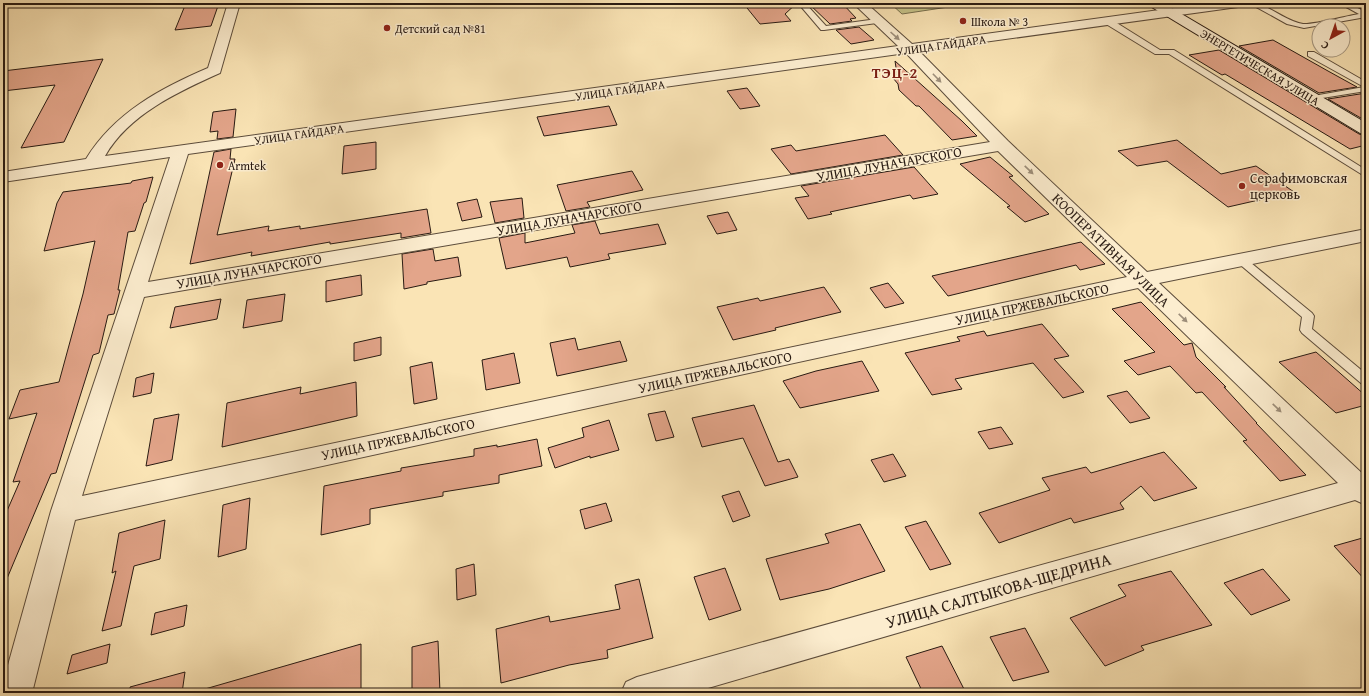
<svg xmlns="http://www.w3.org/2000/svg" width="1369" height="696" viewBox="0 0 1369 696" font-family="'Gentium Book Plus',serif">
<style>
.green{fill:#c5c288;stroke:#766e4d}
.building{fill:#e3a58a;stroke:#281a12}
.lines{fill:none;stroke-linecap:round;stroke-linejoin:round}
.lane-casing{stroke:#5c4c3b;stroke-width:2}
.street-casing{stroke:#5c4c3b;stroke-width:2}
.secondary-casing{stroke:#281a12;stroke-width:2}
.lane{fill:#fcedcf;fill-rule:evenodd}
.street{fill:#fcedcf;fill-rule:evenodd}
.secondary{fill:#fcedcf;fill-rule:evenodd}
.oneway{fill:#9d8e7a}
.poi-dot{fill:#8f2418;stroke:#fcedcf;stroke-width:1.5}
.labels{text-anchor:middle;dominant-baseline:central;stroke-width:3;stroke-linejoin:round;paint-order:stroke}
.far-poi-label{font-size:12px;fill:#281a12;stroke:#fcedcf;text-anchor:start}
.far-street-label{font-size:12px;fill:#281a12;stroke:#fcedcf}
.street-label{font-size:14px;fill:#281a12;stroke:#fcedcf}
.poi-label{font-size:14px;fill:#281a12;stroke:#fcedcf;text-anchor:start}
.far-district-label{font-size:15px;font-weight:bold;letter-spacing:1px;fill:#7a1f14;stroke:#fcedcf}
.near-street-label{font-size:17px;fill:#281a12;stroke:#fcedcf}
</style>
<rect width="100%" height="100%" fill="#fae4b5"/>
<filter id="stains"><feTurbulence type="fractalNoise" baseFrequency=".005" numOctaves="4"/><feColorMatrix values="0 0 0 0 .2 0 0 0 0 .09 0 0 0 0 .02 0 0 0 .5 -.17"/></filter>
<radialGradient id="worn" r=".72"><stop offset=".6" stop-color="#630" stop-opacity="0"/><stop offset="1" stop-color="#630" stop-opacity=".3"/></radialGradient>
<!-- green -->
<path class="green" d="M890,3H951L955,6L902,14Z"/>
<!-- building -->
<path class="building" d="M186,3H219L211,26L175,30Z
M743,3H797L785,14L791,21L760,24Z
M808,3H842L856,18L850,19L852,21L830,24Z
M859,27L874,40L851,44L836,30Z
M1273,40L1328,71L1357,87L1319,93L1239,46Z
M1219,50L1359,134L1366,136V145L1350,149L1225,74L1222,75L1189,55Z
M103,59L64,142L21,148L55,85L3,91V71Z
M895,61L962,121L977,136L952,140L919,106H916L899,90L898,84L893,78L897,74Z
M747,88L760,106L740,109L727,91Z
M1366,93V121L1328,99Z
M609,106L617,125L544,136L537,117Z
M236,109L233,137L217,139L218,131L210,132L213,112Z
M885,135L903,155L791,174L771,149L791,145L796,151Z
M1177,140L1221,174L1256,166L1294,192L1228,207L1167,161L1137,166L1118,151Z
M376,142V169L342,174L344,146Z
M231,149L230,159H235L217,235L269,226L268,231L300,226V229L427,209L431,233L401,238V233L330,244V242L251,256L252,252L190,264L214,152Z
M990,157L1013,176L1009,177L1049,214L1025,222L1007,207L1010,206L960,164Z
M914,167L938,194L913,199L910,195L830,212L832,214L808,219L795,198L809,196L801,186Z
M632,171L643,190L587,202L590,207L566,211L557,185Z
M153,177L146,202L144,203L135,231L128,232L118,290H120L114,314L108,315L99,353L93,355L56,473L51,474L3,588V520L20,481L13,482L37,413L9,419L20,390L59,382L83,294L95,241L44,251L57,203L63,192L131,183L132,181Z
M522,198L524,218L495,223L490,202Z
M477,199L482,217L462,221L457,203Z
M728,212L737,230L717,234L707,216Z
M595,221L600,234L658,224L666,244L608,254L610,259L570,267L567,257L506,269L499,238L525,233V243L575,233L572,225Z
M1081,242L1105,264L1080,270L1076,265L948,296L932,276Z
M433,249L435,261L458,257L461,276L427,282V284L404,289L402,254Z
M361,275L362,295L326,302V281Z
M888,283L904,303L885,308L870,288Z
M824,287L841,312L775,328L776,330L733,340L717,307L758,298L760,301Z
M285,294L282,321L243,328L247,300Z
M221,299L217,319L170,328L175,307Z
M1141,302L1184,345L1192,343L1196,357L1226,387H1224L1257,423H1256L1306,475L1280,481L1243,441L1247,440L1202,392L1196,393L1170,366L1138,375L1124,361L1155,352L1112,309Z
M1042,324L1069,356L1054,359L1084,392L1063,398L1033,363L955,379L962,389L932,395L905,353L960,341L957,337L984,331L987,336Z
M381,337V355L354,361V343Z
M575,338L578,350L620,341L627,361L557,376L550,343Z
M1316,352L1366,396V405L1336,413L1279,362Z
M514,353L520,383L486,390L482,360Z
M862,361L879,391L800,408L783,381L816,371Z
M432,362L437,399L414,404L410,367Z
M154,373L151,393L133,397L136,378Z
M356,382L357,416L222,447L227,403L301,387L300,394Z
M1127,391L1150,418L1130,423L1107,396Z
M754,405L778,462L789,459L798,477L765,486L743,438L702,447L692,418Z
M665,411L674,437L656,441L648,414Z
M179,414L172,460L146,466L154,419Z
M609,420L619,450L590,458V456L555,468L548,448L584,437L582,428Z
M1001,427L1013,444L989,449L978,432Z
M537,439L542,466L499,475V483L443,492V496L370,509V524L321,535L324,486L401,471V468L474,456V449L497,445V447Z
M1164,452L1197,488L1154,501L1141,486L1120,503L1124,509L1074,523L1071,518L999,543L979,513L1050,490L1042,478L1086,467L1091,473Z
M893,454L906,476L884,482L871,460Z
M739,491L750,516L733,522L722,496Z
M250,498L246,549L218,557L223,505Z
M606,503L612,521L585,529L580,510Z
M165,520L160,559L134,566L121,626L102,631L116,571L112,573L119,533Z
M926,521L951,564L930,570L905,527Z
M860,524L885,571L829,589L780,600L766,559L829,543L825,534Z
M1366,537V581L1334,546Z
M474,564L476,595L457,600L456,569Z
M725,568L741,610L709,620L694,577Z
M1263,569L1290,600L1251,615L1224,583Z
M1171,571L1212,625L1141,646L1144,650L1105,666L1070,618L1126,596L1118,585Z
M639,579L653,638L607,650L608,658L569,665L501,683L496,629L549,616L550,622L620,609L615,585Z
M187,605L184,626L151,635L155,613Z
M1025,628L1049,672L1013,681L990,637Z
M438,641L440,693H412V647Z
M110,644L107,663L67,674L72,655Z
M361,644V693H206L205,689Z
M942,646L966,693H923L906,657Z
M185,672L182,693H131L130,687Z"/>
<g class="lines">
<!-- lane casing -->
<g class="lane-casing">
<path id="lane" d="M798,3H805L826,26L877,19L881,21L877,23L824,30H821Z
M1249,3C1269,3 1283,21 1303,24C1314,25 1346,16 1359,14L1339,3H1347L1366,12V17L1304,28L1287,24Z
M1106,20H1112L1160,50H1174L1366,170V177L1169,54H1155L1106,24Z
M1308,52H1314L1366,82V91L1310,100L1309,98L1310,96H1313L1364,87L1308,56Z
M1241,257L1245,258L1312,313L1314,316L1312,329L1366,374V386L1362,384L1302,333L1300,330L1302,317L1237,262L1236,260L1237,258Z"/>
</g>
<!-- street casing -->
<g class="street-casing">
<path id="street" d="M228,3H240L220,73C178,92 129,114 105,156L898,46L853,3H866L912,44L1210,3H1244L1242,6L1238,7L919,51L1008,141L1147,272L1366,229V241L1159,283L1366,477V505L1355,500L691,693H621L626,682L637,677L1338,483L1138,288L75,520L32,693H3V683L51,511L170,157L3,182V172L86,159C114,113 161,88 208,68ZM906,53L990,142L148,282L188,154ZM998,151L1127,277L82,496L144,297Z"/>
</g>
<!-- secondary casing -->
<g class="secondary-casing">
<path id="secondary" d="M1148,3H1163L1366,123V135L1360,133L1150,6Z"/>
</g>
<!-- lane -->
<use href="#lane" class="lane"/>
<!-- street -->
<use href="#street" class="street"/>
<!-- secondary -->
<use href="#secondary" class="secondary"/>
</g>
<!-- one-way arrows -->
<defs><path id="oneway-solid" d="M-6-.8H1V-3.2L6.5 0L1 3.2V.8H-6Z"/></defs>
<g class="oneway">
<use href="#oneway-solid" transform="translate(895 36) rotate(42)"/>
<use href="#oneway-solid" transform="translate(937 78) rotate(46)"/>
<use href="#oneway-solid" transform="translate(1029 170) rotate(44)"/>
<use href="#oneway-solid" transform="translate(1183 318) rotate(44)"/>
<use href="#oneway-solid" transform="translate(1277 408) rotate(44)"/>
</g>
<!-- markers -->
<g class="poi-dot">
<circle cx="963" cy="21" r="4"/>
<circle cx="387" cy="28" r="4"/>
<circle cx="220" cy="165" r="4"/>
<circle cx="1242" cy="186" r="4"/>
</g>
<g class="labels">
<!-- far-poi labels -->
<g class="far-poi-label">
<text x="971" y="21">Школа № 3</text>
<text x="395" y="28">Детский сад №81</text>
<text x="228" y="165">Armtek</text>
</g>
<!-- far-street labels -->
<g class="far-street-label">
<text transform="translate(941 45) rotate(-8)">УЛИЦА ГАЙДАРА</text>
<text transform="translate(1260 67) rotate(31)">ЭНЕРГЕТИЧЕСКАЯ УЛИЦА</text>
<text transform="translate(620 90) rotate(-8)">УЛИЦА ГАЙДАРА</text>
<text transform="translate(299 134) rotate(-8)">УЛИЦА ГАЙДАРА</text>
</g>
<!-- street labels -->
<g class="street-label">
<text transform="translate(889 164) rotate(-10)">УЛИЦА ЛУНАЧАРСКОГО</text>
<text transform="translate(569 218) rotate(-10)">УЛИЦА ЛУНАЧАРСКОГО</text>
<text transform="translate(1111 250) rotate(44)">КООПЕРАТИВНАЯ УЛИЦА</text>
<text transform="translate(249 271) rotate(-10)">УЛИЦА ЛУНАЧАРСКОГО</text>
<text transform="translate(1032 304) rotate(-12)">УЛИЦА ПРЖЕВАЛЬСКОГО</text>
<text transform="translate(715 372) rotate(-12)">УЛИЦА ПРЖЕВАЛЬСКОГО</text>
<text transform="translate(398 439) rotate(-12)">УЛИЦА ПРЖЕВАЛЬСКОГО</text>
</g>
<!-- poi labels -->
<g class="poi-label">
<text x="1250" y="178">Серафимовская<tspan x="1250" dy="16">церковь</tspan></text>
</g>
<!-- far-district labels -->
<g class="far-district-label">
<text x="895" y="72">ТЭЦ-2</text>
</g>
<!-- near-street labels -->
<g class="near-street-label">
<text transform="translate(998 590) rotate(-16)">УЛИЦА САЛТЫКОВА-ЩЕДРИНА</text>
</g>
</g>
<!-- margin -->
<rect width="1369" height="696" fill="none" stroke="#fae4b5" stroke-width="16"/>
<rect x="4" y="4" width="1361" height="688" fill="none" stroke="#281a12" stroke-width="2"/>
<rect x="8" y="8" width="1353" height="680" fill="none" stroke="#281a12"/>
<!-- north arrow -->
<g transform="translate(1331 38) rotate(220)"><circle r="19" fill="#fcedcf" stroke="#a79983"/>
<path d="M0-3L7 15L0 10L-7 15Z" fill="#8f2418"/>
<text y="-6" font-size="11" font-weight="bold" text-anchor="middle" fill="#281a12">С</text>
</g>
<rect width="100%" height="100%" filter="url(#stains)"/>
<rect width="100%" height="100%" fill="url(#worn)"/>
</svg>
